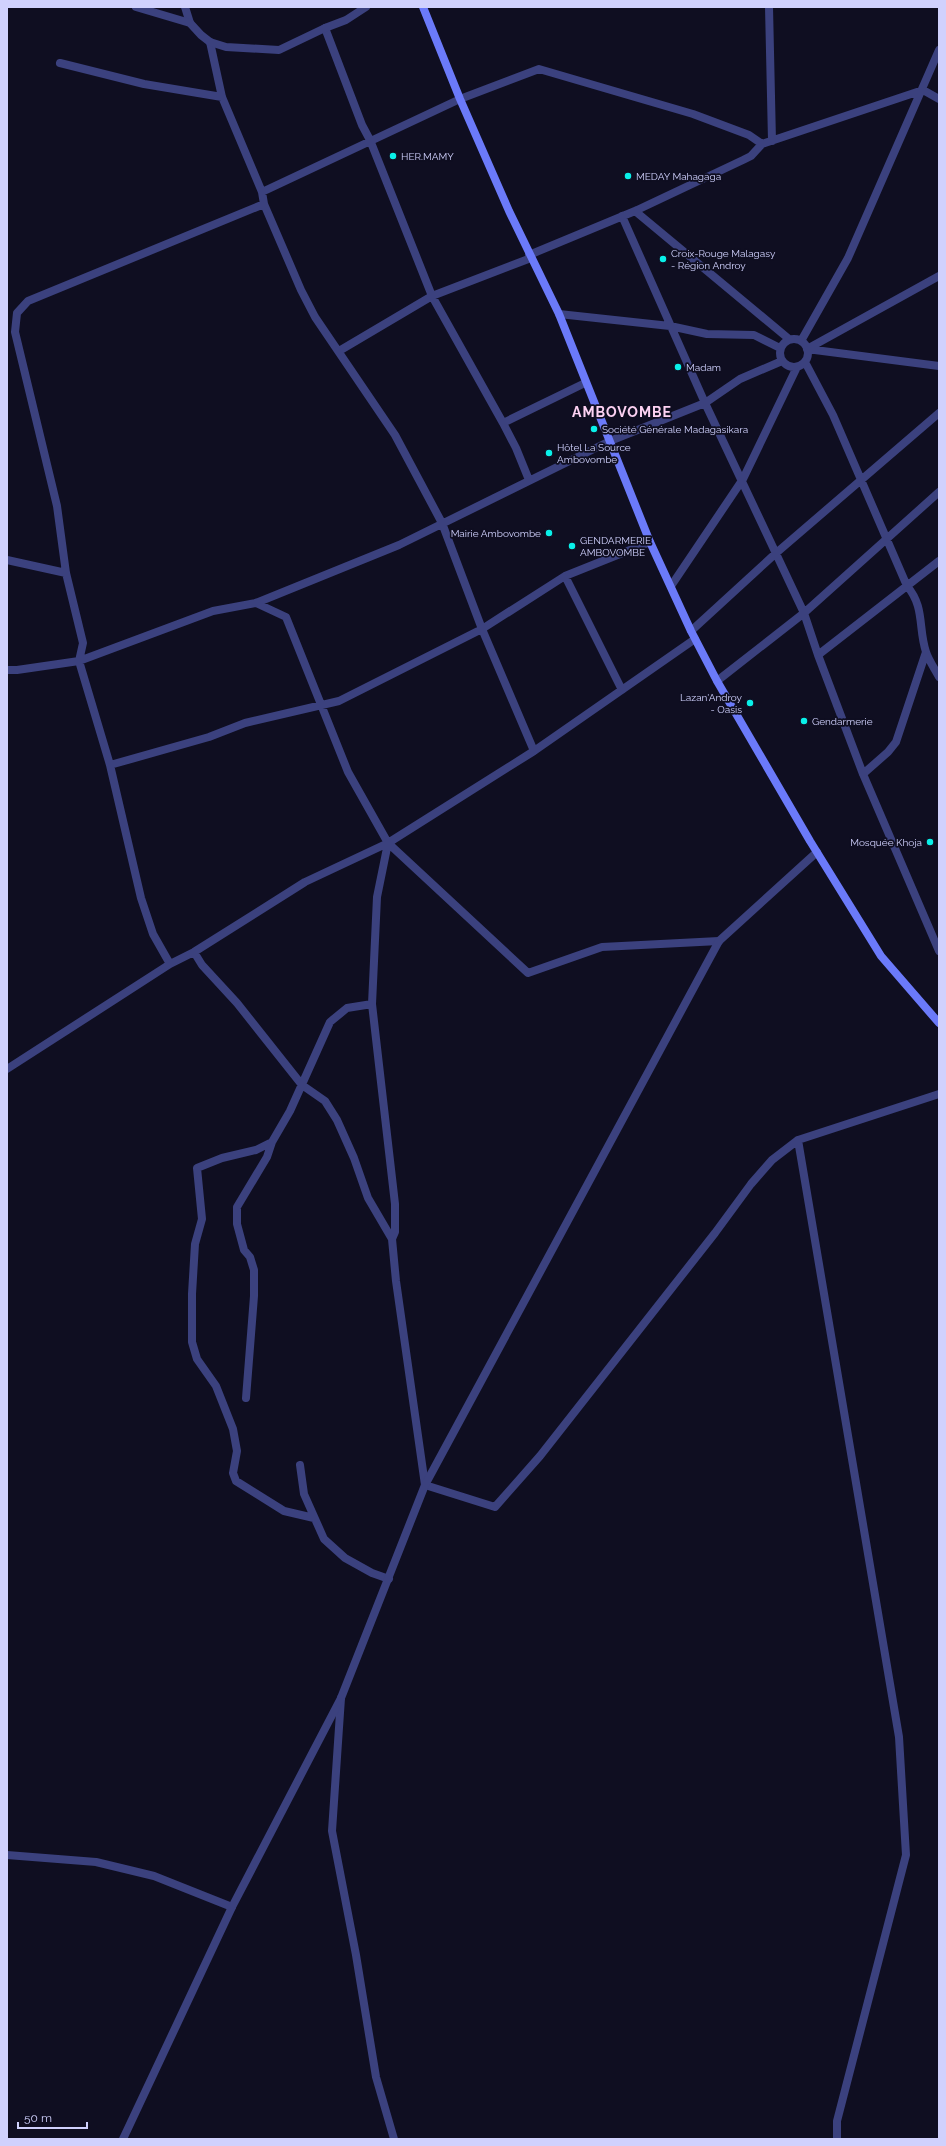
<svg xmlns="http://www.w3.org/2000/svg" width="946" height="2146" viewBox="0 0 946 2146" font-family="Raleway,sans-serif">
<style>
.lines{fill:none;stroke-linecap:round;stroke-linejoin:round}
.minor{stroke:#3b417e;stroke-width:8}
.tertiary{stroke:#3b417e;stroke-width:8}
.secondary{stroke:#6b7af9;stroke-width:8}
.poi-dot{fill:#09f0e9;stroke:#0f0e21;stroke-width:1.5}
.labels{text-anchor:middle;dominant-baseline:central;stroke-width:3.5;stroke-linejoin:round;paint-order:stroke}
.poi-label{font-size:10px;fill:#d0d1fd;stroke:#0f0e21;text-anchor:start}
.district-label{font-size:14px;font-weight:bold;letter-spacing:1px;fill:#fdd2f3;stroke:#0f0e21}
</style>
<rect width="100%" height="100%" fill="#0f0e21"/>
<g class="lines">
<!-- minor -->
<path class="minor" d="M185,7L190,23
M769,7L772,141
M325,28L362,125L370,140L432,296L503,423L516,448L529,480
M210,42L222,97L262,192L264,204L301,290L315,317L395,435L442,523L482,629L534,751
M60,63L144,84L222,97
M262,192L460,99L539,69L693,114L749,135L762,144
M635,211L789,339
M622,216L705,403L804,613L818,655L863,774L939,951
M529,255L635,211L743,160L751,156L762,144L923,90L939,99
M559,314L670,326L707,334L754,335L780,348
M780 353a14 14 0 1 1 28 0a14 14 0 1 1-28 0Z
M801,341L848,258L939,50
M807,349L939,276
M807,349L939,366
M339,351L432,296L531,258
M805,362L833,415L907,586C925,607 918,628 926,652C929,661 935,669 939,677
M503,423L585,383
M7,560L66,573
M565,576L622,690
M671,586L743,479L797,367
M256,603L286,617L348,772L388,843L528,973L602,947L719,941
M691,631L775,554L939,413
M818,655L939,561
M7,670H17L79,661L213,611L256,603L399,545L610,441L705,403L740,379L782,361
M717,681L804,613L939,492
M110,765L209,737L245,723L339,701L482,629L565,576L650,542
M863,774L888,752L896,742L926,652
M388,843L377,897L372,1004L395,1204V1232L392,1239
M194,952L202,965L237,1003L302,1085L325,1101L337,1120L354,1158L368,1198L392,1239L396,1281L425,1485L495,1507L540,1456L715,1233L751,1184L772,1160L798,1140L939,1094
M170,964L153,934L141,898L110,765L79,661L83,643L66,573L57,506L15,332L17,313L28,301L264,204
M7,1069L170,964L194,952L305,882L388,843L534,751L695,639
M798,1140L899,1737L906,1855L837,2121V2139
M246,1398L254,1296V1270L250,1257L244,1250L237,1224V1207L267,1157L272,1142
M300,1465L304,1494L324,1539L345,1558L372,1573L389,1579
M314,1518L284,1511L236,1481L233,1473L237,1451L233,1429L216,1386L197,1359L192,1342V1294L195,1244L202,1219L197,1168L222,1158L256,1150L272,1142L290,1111L330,1022L347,1008L372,1004
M341,1698L332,1831L356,1955L376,2077L394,2139
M7,1855L96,1862L154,1876L232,1907"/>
<!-- tertiary -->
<path class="tertiary" d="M136,7L190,23L201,35L210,42L226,47L279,50L325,28L346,20L366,7
M123,2139L232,1907L341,1698L425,1485L719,941L817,852"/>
<!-- secondary -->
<path class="secondary" d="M423,7L460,99L509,211L559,314L650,542L691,631L717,681L810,841L881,956L939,1023"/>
</g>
<!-- markers -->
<g class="poi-dot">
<circle cx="393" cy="156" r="4"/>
<circle cx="628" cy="176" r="4"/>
<circle cx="663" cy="259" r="4"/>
<circle cx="678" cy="367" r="4"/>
<circle cx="594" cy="429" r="4"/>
<circle cx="549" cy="453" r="4"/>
<circle cx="549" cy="533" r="4"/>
<circle cx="572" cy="546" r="4"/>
<circle cx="750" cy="703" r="4"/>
<circle cx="804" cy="721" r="4"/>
<circle cx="930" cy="842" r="4"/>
</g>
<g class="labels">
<!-- poi labels -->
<g class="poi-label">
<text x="401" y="156">HER.MAMY</text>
<text x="636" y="176">MEDAY Mahagaga</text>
<text x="671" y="253">Croix-Rouge Malagasy<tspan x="671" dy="12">- Région Androy</tspan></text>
<text x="686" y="367">Madam</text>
<text x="602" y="429">Société Générale Madagasikara</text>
<text x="557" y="447">Hôtel La Source<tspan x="557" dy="12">Ambovombe</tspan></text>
<text x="541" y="533" text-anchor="end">Mairie Ambovombe</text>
<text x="580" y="540">GENDARMERIE<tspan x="580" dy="12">AMBOVOMBE</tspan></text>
<text x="742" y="697" text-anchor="end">Lazan'Androy<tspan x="742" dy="12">- Oasis</tspan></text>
<text x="812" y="721">Gendarmerie</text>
<text x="922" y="842" text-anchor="end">Mosquée Khoja</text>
</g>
<!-- district labels -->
<g class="district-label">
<text x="622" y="412">AMBOVOMBE</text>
</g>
</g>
<!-- border -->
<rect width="946" height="2146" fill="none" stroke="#d0d1fd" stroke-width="16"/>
<!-- scale -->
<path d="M18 2122v6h69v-6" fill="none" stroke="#d0d1fd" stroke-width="2"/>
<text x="24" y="2122" font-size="12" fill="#d0d1fd" stroke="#0f0e21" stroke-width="3" paint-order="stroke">50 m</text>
</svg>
